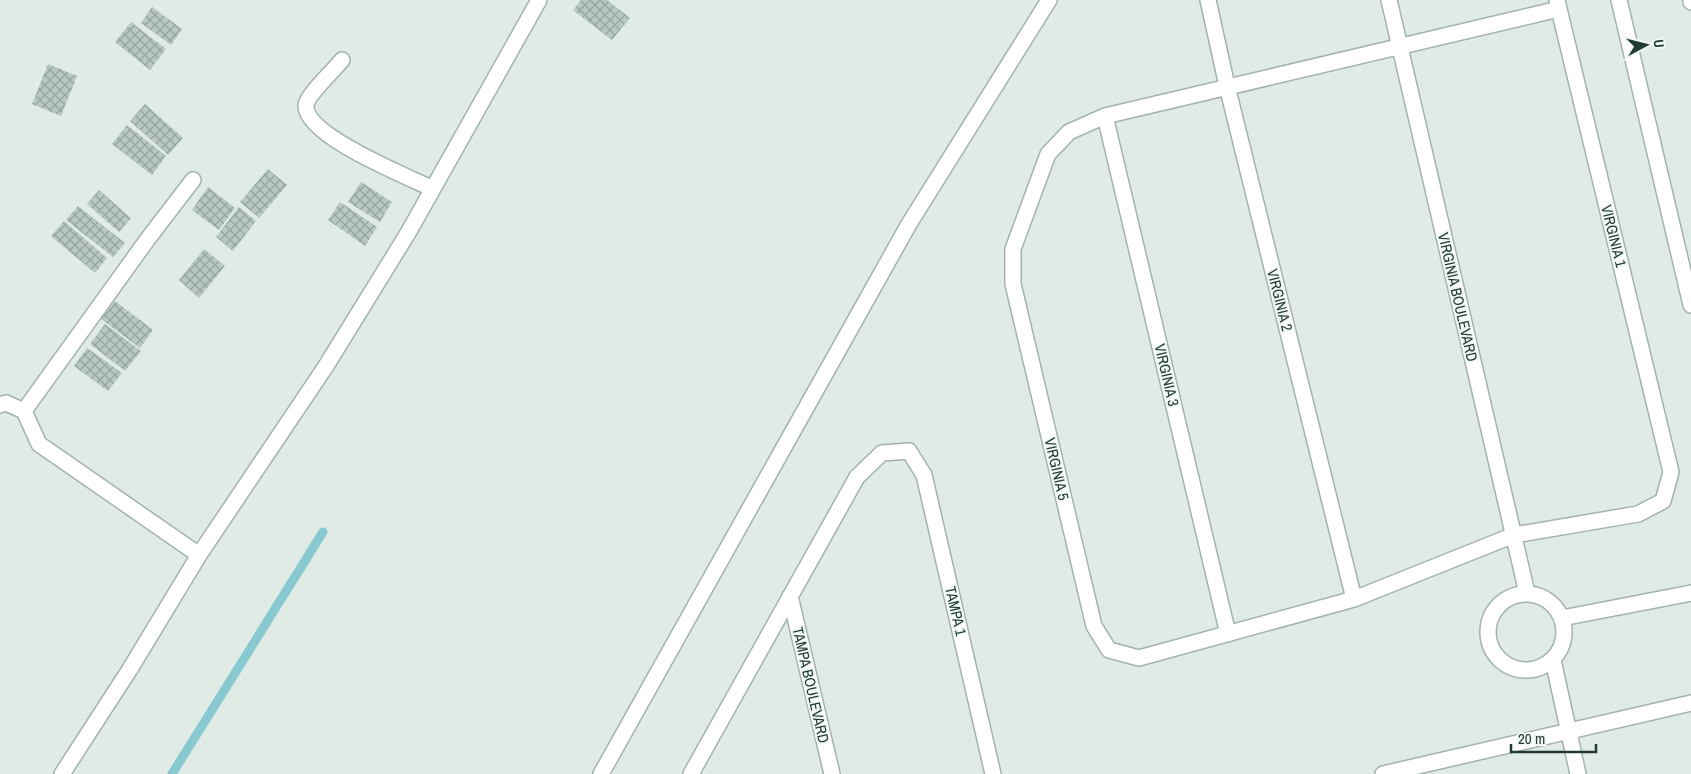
<svg xmlns="http://www.w3.org/2000/svg" width="1691" height="774" viewBox="0 0 1691 774" font-family="'Archivo Narrow',sans-serif">
<style>
.lines{fill:none;stroke-linecap:round;stroke-linejoin:round}
.stream{stroke:#88c8d0;stroke-width:9}
.building{fill:url(#building-cross-hatch)}
.minor-casing{stroke:#a3b3ac;stroke-width:18}
.minor{stroke:#fff;stroke-width:15}
.labels{text-anchor:middle;dominant-baseline:central;stroke-width:4;stroke-linejoin:round;paint-order:stroke}
.street-label{font-size:15px;fill:#213b33;stroke:#f0f7f4}
</style>
<defs>
<pattern id="building-cross-hatch" width="8" height="8" patternUnits="userSpaceOnUse" patternTransform="scale(1.25)"><rect width="8" height="8" fill="#b8c8c1"/><path d="M0 0l8 8M0 8l8-8" fill="none" stroke="#95a49d"/></pattern>
</defs>
<rect width="100%" height="100%" fill="#e0ebe5"/>
<g class="lines">
<!-- stream -->
<path class="stream" d="M172,774L323,532"/>
</g>
<!-- building -->
<path class="building" d="M581,0H607L630,18L612,40L573,10Z
M152,7L182,29L171,45L141,23Z
M131,22L166,49L150,70L115,42Z
M48,64L77,76L61,116L32,104Z
M145,104L183,138L168,155L130,121Z
M127,125L166,156L152,175L112,144Z
M268,169L287,185L259,218L240,202Z
M361,182L392,202L380,222L348,202Z
M208,187L235,208L219,230L192,210Z
M99,190L131,218L119,232L87,204Z
M340,202L377,227L365,246L328,220Z
M78,206L125,243L113,257L66,220Z
M239,207L256,221L233,251L216,237Z
M64,221L107,258L95,273L51,236Z
M204,249L225,266L199,298L179,280Z
M115,301L153,330L140,348L101,319Z
M105,324L141,351L125,371L90,344Z
M87,348L122,373L108,391L74,366Z"/>
<g class="lines">
<!-- minor casing -->
<g class="minor-casing">
<path id="minor" d="M1208,0L1227,86L1354,599
M1389,0L1527,593
M1557,0L1559,9L1671,472L1663,501L1638,514L1514,535L1354,599L1139,658L1109,650L1094,626L1013,284V249L1048,154L1069,132L1105,116L1559,9
M1619,0L1691,305
M1691,0V2
M342,60C335,69 307,95 306,105C304,136 409,177 433,189
M1105,116L1228,634
M193,180L147,240L24,411L39,444L199,555
M0,405L6,403L24,411
M1488 632a38 38 0 1 1 76 0a38 38 0 1 1-76 0Z
M790,596L832,774
M1562,618L1691,593
M1553,660L1578,774
M62,774L130,669L199,555L326,366L408,233L539,0
M601,774L909,224L1049,0
M691,774L857,477L882,453L909,451L924,475L993,774
M1383,774L1691,703"/>
</g>
<!-- minor -->
<use href="#minor" class="minor"/>
</g>
<g class="labels">
<!-- street labels -->
<g class="street-label">
<text transform="translate(1614 236) rotate(76)">VIRGINIA 1</text>
<text transform="translate(1458 297) rotate(77)">VIRGINIA BOULEVARD</text>
<text transform="translate(1280 300) rotate(76)">VIRGINIA 2</text>
<text transform="translate(1167 375) rotate(77)">VIRGINIA 3</text>
<text transform="translate(1057 469) rotate(77)">VIRGINIA 5</text>
<text transform="translate(956 611) rotate(77)">TAMPA 1</text>
<text transform="translate(811 685) rotate(77)">TAMPA BOULEVARD</text>
</g>
</g>
<!-- north arrow -->
<g transform="translate(1646 45) rotate(83)" stroke="#f0f7f4" stroke-width="4" paint-order="stroke">
<path d="M0-4L9 19L0 12L-9 19Z" fill="#213b33"/>
<text y="-8" font-size="14" font-weight="bold" text-anchor="middle" fill="#213b33">U</text>
</g>
<!-- scale -->
<path d="M1511 744v8h85v-8" fill="none" stroke="#213b33" stroke-width="2.5"/>
<text x="1518" y="744" font-size="15" fill="#213b33" stroke="#f0f7f4" stroke-width="4" paint-order="stroke">20 m</text>
</svg>
